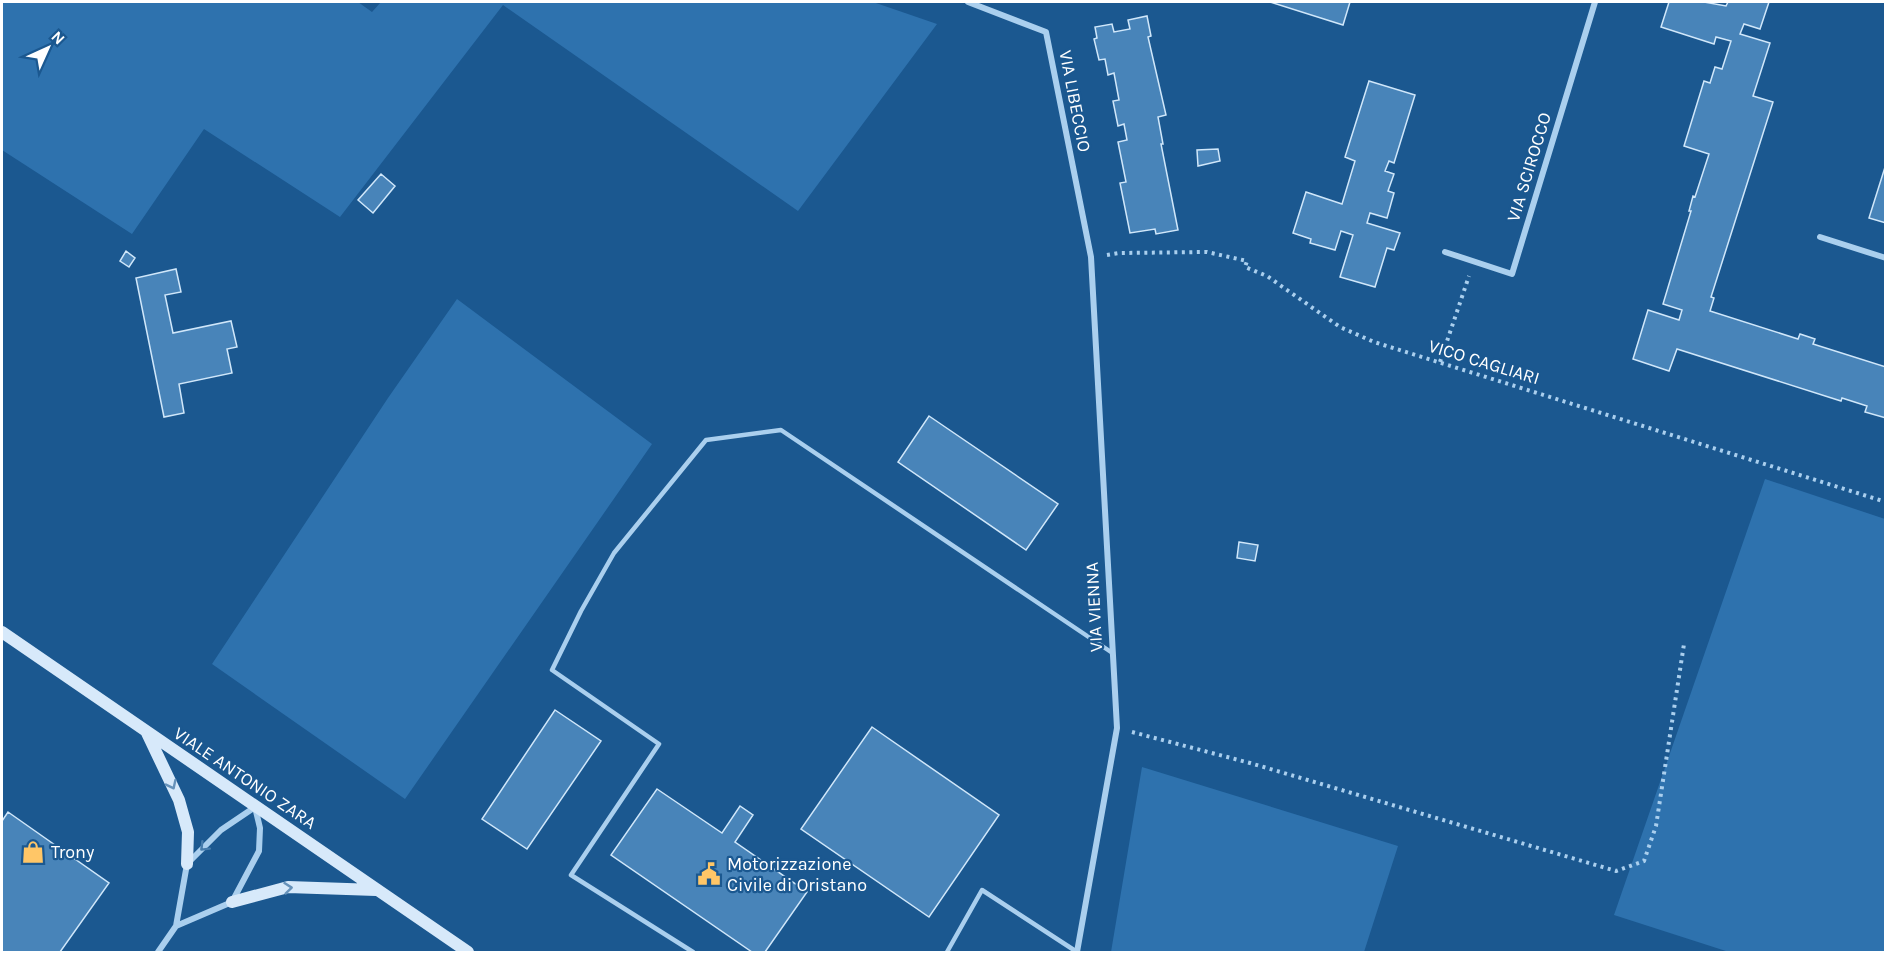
<svg xmlns="http://www.w3.org/2000/svg" width="1887" height="954" viewBox="0 0 1887 954" font-family="Karla,sans-serif">
<style>
.green{fill:#2e72ae}
.building{fill:#4884b9;stroke:#d0e7fa;stroke-width:1.5}
.lines{fill:none;stroke-linecap:round;stroke-linejoin:round}
.path{stroke:#aacfee;stroke-width:4;stroke-dasharray:3 4.5;stroke-linecap:butt}
.service{stroke:#aacfee;stroke-width:4.5}
.minor{stroke:#aacfee;stroke-width:6}
.secondary{stroke:#d7e9fa;stroke-width:12}
.oneway{stroke:#6692ba}
.oneway2{stroke:#467cac}
.labels{text-anchor:middle;dominant-baseline:central;stroke-width:4.5;stroke-linejoin:round;paint-order:stroke}
.street-label{font-size:18px;fill:#fff;stroke:#1b5890}
.poi-label{font-size:18px;fill:#fff;stroke:#1b5890;text-anchor:start}
</style>
<rect width="100%" height="100%" fill="#1b5890"/>
<!-- green -->
<path class="green" d="M2,2H358L372,12L381,2H873L937,24L798,211L503,5L340,217L204,129L132,234L2,150Z
M457,299L652,444L405,799L212,664L388,398Z
M1765,479L1885,519V952H1729L1614,915Z
M1142,767L1398,846L1364,952H1111Z"/>
<!-- building -->
<path class="building" d="M1270,2H1350L1343,25Z
M1669,2H1704L1726,6L1728,2H1769L1760,29L1744,24L1740,34L1770,43L1753,96L1773,102L1711,297L1714,298L1710,311L1798,339L1800,334L1815,339L1813,344L1886,367V418L1865,412L1867,406L1842,398L1841,401L1677,349L1669,371L1633,359L1648,310L1679,320L1682,310L1663,304L1691,211H1689L1693,196L1695,197L1709,154L1684,146L1704,81L1710,83L1715,67L1722,69L1731,41L1716,37L1714,44L1661,27Z
M1147,16L1151,36L1148,37L1166,115L1158,117L1163,144H1161L1178,230L1156,234L1155,229L1130,233L1120,183L1126,182L1118,142L1127,140L1124,124L1118,126L1113,101L1119,100L1114,73L1108,75L1105,59L1099,60L1094,39L1097,38L1095,27L1112,24L1114,32L1130,29L1128,20Z
M1369,81L1415,95L1394,163L1389,161L1385,171L1394,174L1388,191L1394,193L1387,218L1370,213L1367,223L1400,233L1394,250L1387,248L1375,287L1340,277L1353,235L1341,231L1335,250L1310,243L1311,239L1293,233L1306,192L1342,204L1355,161L1345,157Z
M1218,149L1220,161L1198,166L1197,150Z
M1886,164V223L1869,218Z
M381,174L395,186L373,213L358,200Z
M126,251L135,258L129,267L120,261Z
M176,269L181,292L165,295L173,333L231,321L237,347L227,349L232,373L179,384L184,413L164,417L136,278Z
M929,416L1058,504L1026,550L898,462Z
M1239,542L1258,545L1255,561L1237,558Z
M555,710L601,741L527,849L482,819Z
M872,727L999,815L929,917L801,829Z
M657,789L722,833L740,806L753,815L735,842L807,892L765,952H752L611,855Z
M8,812L109,883L60,952H2V821Z"/>
<g class="lines">
<!-- path -->
<path class="path" d="M1107,255L1119,253L1207,252L1247,261L1245,267L1267,276L1340,327L1374,342L1886,502
M1440,362L1469,276
M1132,732L1250,763L1616,871L1644,861L1656,826L1684,644"/>
<!-- service -->
<path class="service" d="M693,952L571,875L659,744L552,670L581,611L614,553L706,440L781,430L1111,652
M947,952L982,890L1077,952"/>
<!-- minor -->
<path class="minor" d="M968,2L1046,32L1091,257L1117,728L1077,952
M1820,237L1886,258
M1445,252L1512,274L1595,2
M158,952L176,926L187,864L221,830L255,807L260,828L259,851L232,902L176,926"/>
<!-- secondary -->
<path class="secondary" d="M2,632L468,952
M147,733L179,800L188,832L187,864
M232,902L288,887L376,890"/>
</g>
<!-- one-way arrows -->
<defs><path id="oneway-chevron" d="M-2-3.5L2.5 0L-2 3.5" fill="none" stroke-width="1.6" stroke-linecap="round" stroke-linejoin="round" transform="scale(1.5)"/></defs>
<g class="oneway">
<use href="#oneway-chevron" transform="translate(172 785) rotate(64)"/>
<use href="#oneway-chevron" transform="translate(288 888) rotate(-6)"/>
</g>
<use class="oneway2" href="#oneway-chevron" transform="translate(204 847) rotate(135)"/>
<!-- icons -->
<defs>
<g id="shop-bare" transform="scale(1.8)"><path d="M-5-2.5h2.3a2.7 3.5 0 0 1 5.4 0H5L5.5 6h-11ZM-1.5-2.5h3a1.5 2.3 0 0 0-3 0Z" fill="#ffc667" stroke="#1b5890" stroke-width="2.5" paint-order="stroke"/></g>
<g id="civic-bare" transform="scale(1.8)"><path d="M-.6-6.5H3V-4.5H.6V-3L4-1V1h2V6H-6V1h2V-1L-.6-3ZM-1.2 2.5V6h2.4V2.5Z" fill="#ffc667" stroke="#1b5890" stroke-width="2.5" paint-order="stroke"/></g>
</defs>
<g fill-rule="evenodd">
<use href="#shop-bare" x="33" y="852"/>
<use href="#civic-bare" x="709" y="874"/>
</g>
<g class="labels">
<!-- street labels -->
<g class="street-label">
<text transform="translate(1075 101) rotate(79)">VIA LIBECCIO</text>
<text transform="translate(1529 167) rotate(-73)">VIA SCIROCCO</text>
<text transform="translate(1484 362) rotate(17)">VICO CAGLIARI</text>
<text transform="translate(1094 607) rotate(-93)">VIA VIENNA</text>
<text transform="translate(245 778) rotate(34)">VIALE ANTONIO ZARA</text>
</g>
<!-- poi labels -->
<g class="poi-label">
<text x="51" y="852">Trony</text>
<text x="727" y="864">Motorizzazione<tspan x="727" dy="21">Civile di Oristano</tspan></text>
</g>
</g>
<!-- border -->
<rect width="1887" height="954" fill="none" stroke="#ffffff" stroke-width="6"/>
<!-- north arrow -->
<g transform="translate(48 48) rotate(45)" stroke="#1b5890" stroke-width="4.5" paint-order="stroke">
<path d="M0-4.5L10 22L0 15L-10 22Z" fill="#ffffff"/>
<text y="-9" font-size="16" font-weight="bold" text-anchor="middle" fill="#ffffff">N</text>
</g>
</svg>
